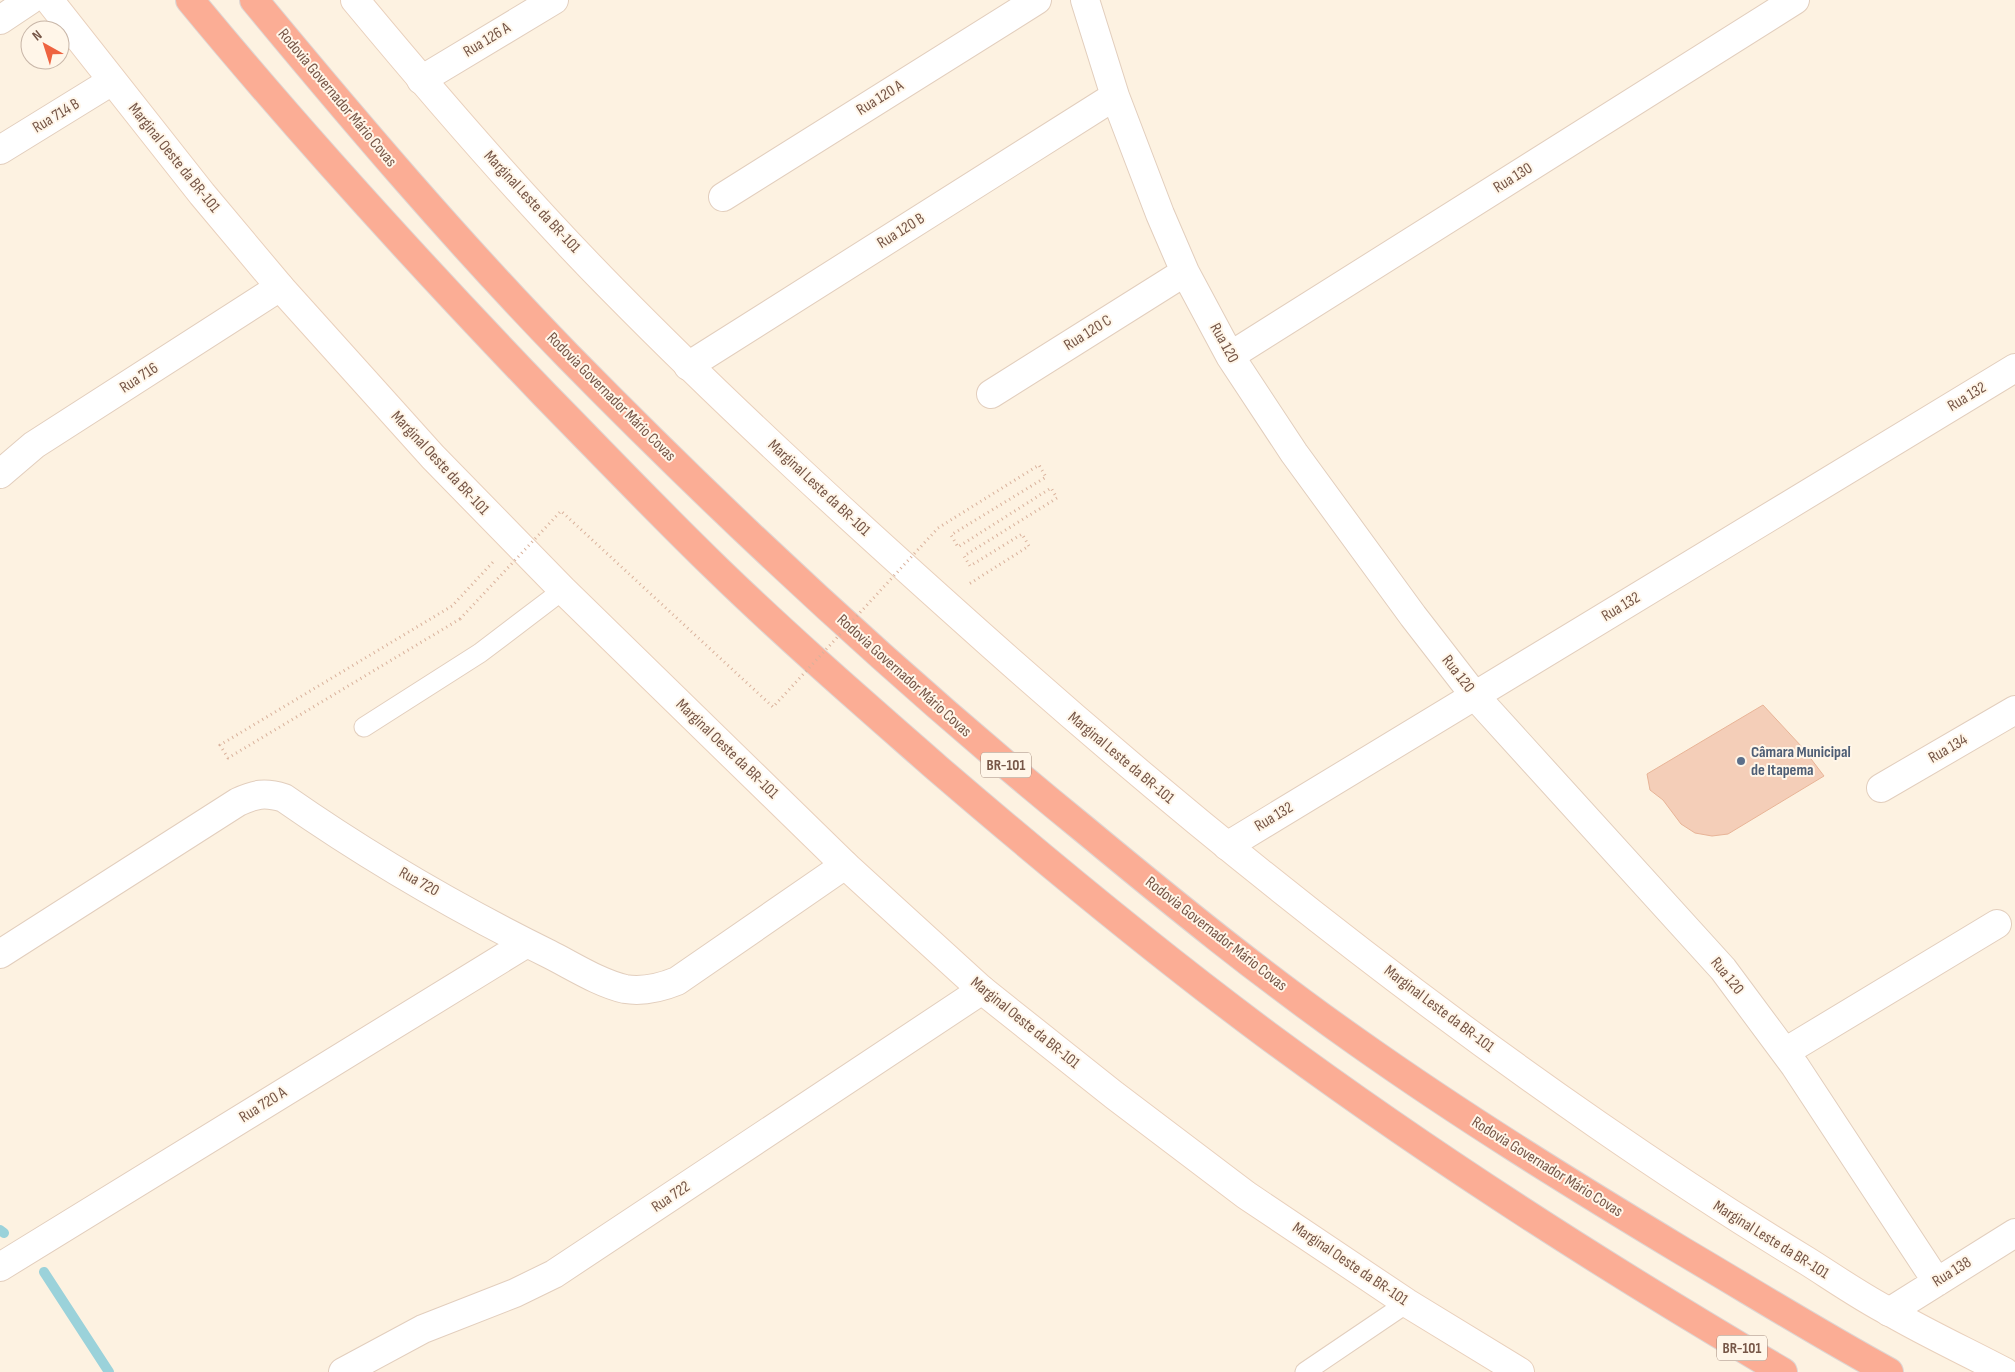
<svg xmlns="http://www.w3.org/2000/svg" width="2015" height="1372" viewBox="0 0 2015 1372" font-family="'Sofia Sans Condensed',sans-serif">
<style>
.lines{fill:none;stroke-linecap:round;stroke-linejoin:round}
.stream{stroke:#9bd2da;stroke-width:10}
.building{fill:#f4ceb8;stroke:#e8b497}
.service-casing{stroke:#e2cebd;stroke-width:21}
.minor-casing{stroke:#e2cebd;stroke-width:30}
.tertiary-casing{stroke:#e2cebd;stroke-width:30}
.secondary-casing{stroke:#e9d0bc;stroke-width:30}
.motorway-casing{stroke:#ded6d3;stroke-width:30}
.path{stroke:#d9b19b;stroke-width:3;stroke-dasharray:1 4;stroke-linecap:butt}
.service{stroke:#fff;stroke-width:19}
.minor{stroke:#fff;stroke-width:28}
.tertiary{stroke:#fff;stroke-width:28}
.secondary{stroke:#fff;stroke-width:28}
.motorway{stroke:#fbad95;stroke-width:28}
.path-bridge{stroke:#d9b19b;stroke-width:3;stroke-dasharray:1 4;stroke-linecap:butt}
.service-dot{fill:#5c6f8a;stroke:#fff6e9;stroke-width:2}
.labels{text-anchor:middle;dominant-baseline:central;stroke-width:4;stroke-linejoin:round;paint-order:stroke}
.shield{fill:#fff6e9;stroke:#9f8678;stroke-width:1}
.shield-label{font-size:15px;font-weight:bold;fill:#765647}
.street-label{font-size:16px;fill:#765647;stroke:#fff6e9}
.service-label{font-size:16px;font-weight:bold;fill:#4e5e75;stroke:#fff6e9;text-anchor:start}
</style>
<rect width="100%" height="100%" fill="#fdf2e1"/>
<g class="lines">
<!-- stream -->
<path class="stream" d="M0,1230L4,1233
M44,1272L109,1372"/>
</g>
<!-- building -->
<path class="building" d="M1763,705L1802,747L1824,776L1728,834L1712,836L1695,833L1681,824L1663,800L1650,790L1647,774Z"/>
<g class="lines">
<!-- service casing -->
<g class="service-casing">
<path id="service" d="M364,727L480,653L563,590
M1305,1372L1407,1303"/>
</g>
<!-- minor casing -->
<g class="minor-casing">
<path id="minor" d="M1085,0L1115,96L1160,214L1185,272L1230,356L1294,453L1413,616L1475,696L1723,969L1795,1066L1937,1282
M0,20L30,0
M421,80L554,0
M0,150L112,81
M723,197L1037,0
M1230,356L1795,0
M688,366L1115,96
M991,394L1185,272
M1881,788L2015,710
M1227,846L2015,368
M0,954L238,802C255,794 265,792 284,798C367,856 458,909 549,954C573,966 599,983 625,989C644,992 660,988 677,981L845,865
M1785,1052L1997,924
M0,1267L527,943
M1889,1312L2015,1233
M343,1372L423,1329L515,1293L554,1274L982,990"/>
</g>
<!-- tertiary casing -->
<g class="tertiary-casing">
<path id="tertiary" d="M0,474L34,445L280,287"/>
</g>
<!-- secondary casing -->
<g class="secondary-casing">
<path id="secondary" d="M49,0L202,194L280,287L433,457L563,590L845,865L982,990L1114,1095L1246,1195L1407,1303L1520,1372
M355,0C438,100 523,199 614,291C736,415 865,532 994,647C1186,818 1387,979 1598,1125C1666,1172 1736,1218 1807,1261C1834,1278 1861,1297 1890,1312C1928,1334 1967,1352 2005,1372"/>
</g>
<!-- motorway casing -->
<g class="motorway-casing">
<path id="motorway" d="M190,0C303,137 422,267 545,395C602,453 658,512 717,569C788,638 863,703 937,768C1044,860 1154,951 1267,1035C1432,1157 1606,1268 1783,1372
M254,0C355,122 458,243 568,356C732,523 903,682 1085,830C1173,903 1263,976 1357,1042C1463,1117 1573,1185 1684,1252C1752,1292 1819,1334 1889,1372"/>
</g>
<!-- path -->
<path class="path" d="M938,528L1039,465L1046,477L951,535L958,547L1051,488L1057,498L964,556L970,566L1022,534L1029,546L969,584
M460,619L228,758L220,745L452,606L493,562"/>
<!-- service -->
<use href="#service" class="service"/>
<!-- minor -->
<use href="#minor" class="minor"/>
<!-- tertiary -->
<use href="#tertiary" class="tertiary"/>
<!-- secondary -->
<use href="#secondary" class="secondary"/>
<!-- motorway -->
<use href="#motorway" class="motorway"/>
<!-- path-bridge -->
<path class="path-bridge" d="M460,619L561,511L773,707L938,528"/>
</g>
<!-- markers -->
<circle class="service-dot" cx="1741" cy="761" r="5"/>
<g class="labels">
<!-- shield labels -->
<g class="shield">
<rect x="981" y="752.5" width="50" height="25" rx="4"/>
<rect x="1717" y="1335.5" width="50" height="25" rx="4"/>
</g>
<g class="shield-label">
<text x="1006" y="765">BR-101</text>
<text x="1742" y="1348">BR-101</text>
</g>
<!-- street labels -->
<g class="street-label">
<text transform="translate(487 40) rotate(-31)">Rua 126 A</text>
<text transform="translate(337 98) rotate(50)">Rodovia Governador Mário Covas</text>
<text transform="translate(880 98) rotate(-32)">Rua 120 A</text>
<text transform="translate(56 116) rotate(-31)">Rua 714 B</text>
<text transform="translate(174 158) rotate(51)">Marginal Oeste da BR-101</text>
<text transform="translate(1513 178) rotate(-32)">Rua 130</text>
<text transform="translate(532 202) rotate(47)">Marginal Leste da BR-101</text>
<text transform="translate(901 231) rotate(-32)">Rua 120 B</text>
<text transform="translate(1088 333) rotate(-32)">Rua 120 C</text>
<text transform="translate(1224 343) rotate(61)">Rua 120</text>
<text transform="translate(139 378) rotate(-33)">Rua 716</text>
<text transform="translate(611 397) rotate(45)">Rodovia Governador Mário Covas</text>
<text transform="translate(1967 397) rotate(-31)">Rua 132</text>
<text transform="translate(440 463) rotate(47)">Marginal Oeste da BR-101</text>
<text transform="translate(819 488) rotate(43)">Marginal Leste da BR-101</text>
<text transform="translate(1621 607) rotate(-31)">Rua 132</text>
<text transform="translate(1458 674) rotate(52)">Rua 120</text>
<text transform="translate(904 676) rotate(42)">Rodovia Governador Mário Covas</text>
<text transform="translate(727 749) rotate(44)">Marginal Oeste da BR-101</text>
<text transform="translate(1948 749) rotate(-30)">Rua 134</text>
<text transform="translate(1121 758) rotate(40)">Marginal Leste da BR-101</text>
<text transform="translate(1274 817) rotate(-31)">Rua 132</text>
<text transform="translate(419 882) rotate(29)">Rua 720</text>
<text transform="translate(1216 934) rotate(38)">Rodovia Governador Mário Covas</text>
<text transform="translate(1727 976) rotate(51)">Rua 120</text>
<text transform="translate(1439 1009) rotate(37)">Marginal Leste da BR-101</text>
<text transform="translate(1025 1023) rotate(39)">Marginal Oeste da BR-101</text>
<text transform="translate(263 1105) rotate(-32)">Rua 720 A</text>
<text transform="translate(1547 1167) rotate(32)">Rodovia Governador Mário Covas</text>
<text transform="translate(671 1197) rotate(-34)">Rua 722</text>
<text transform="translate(1771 1240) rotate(32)">Marginal Leste da BR-101</text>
<text transform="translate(1350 1264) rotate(34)">Marginal Oeste da BR-101</text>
<text transform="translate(1952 1272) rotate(-32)">Rua 138</text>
</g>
<!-- service labels -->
<g class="service-label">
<text x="1751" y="752">Câmara Municipal<tspan x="1751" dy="18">de Itapema</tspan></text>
</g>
</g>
<!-- north arrow -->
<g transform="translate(45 45) rotate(321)"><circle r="24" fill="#fff6e9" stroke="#c8b6a8"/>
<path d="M0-4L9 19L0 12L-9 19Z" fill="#ee6340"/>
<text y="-8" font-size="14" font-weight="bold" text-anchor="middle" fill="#765647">N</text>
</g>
</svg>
